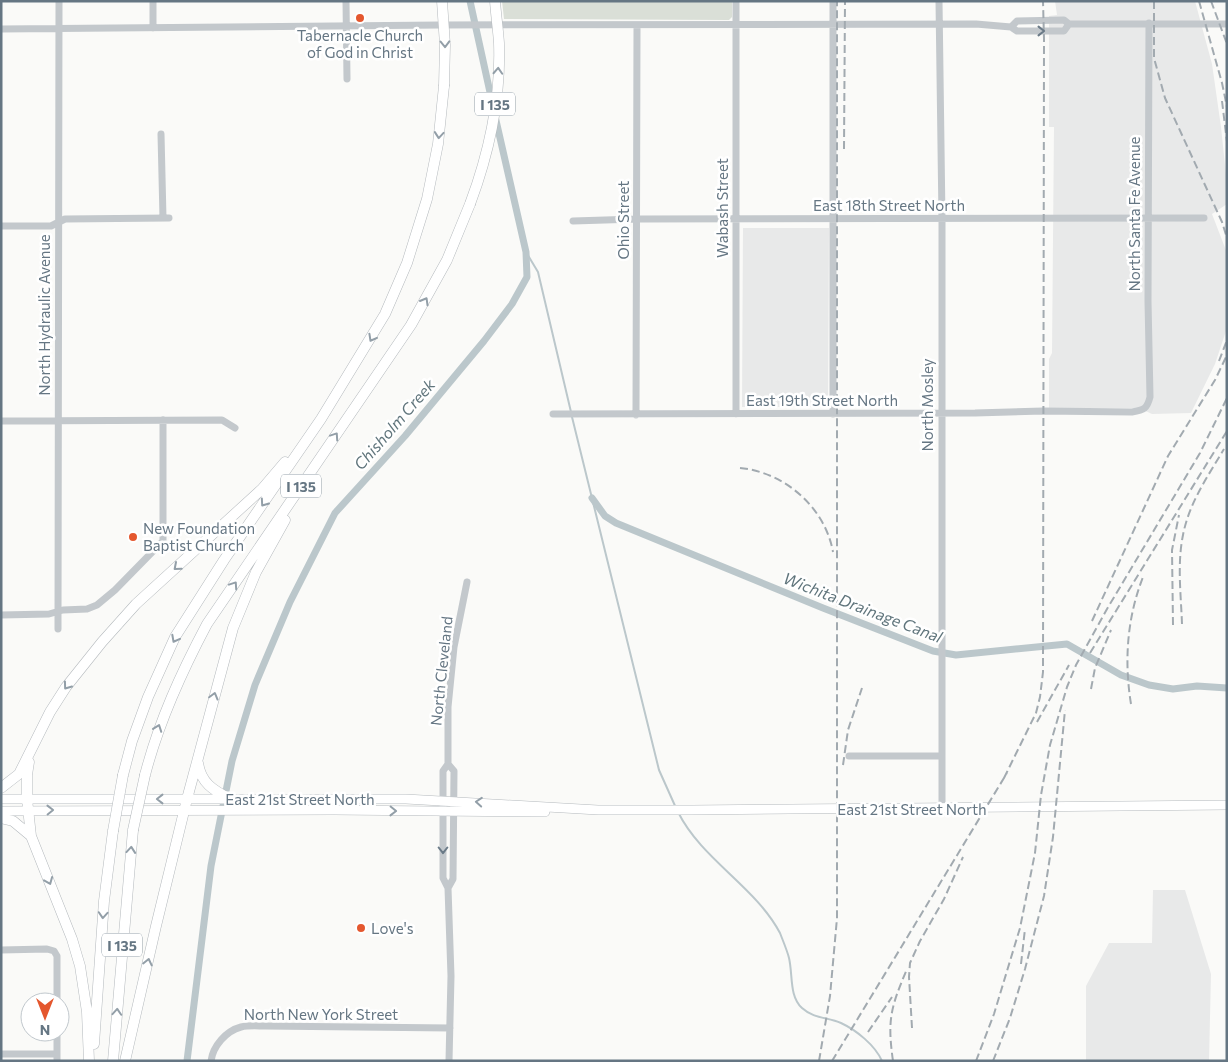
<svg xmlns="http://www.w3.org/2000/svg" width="1228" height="1062" viewBox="0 0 1228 1062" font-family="Commissioner,sans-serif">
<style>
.built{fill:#e8e9e9}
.green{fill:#dadfd7}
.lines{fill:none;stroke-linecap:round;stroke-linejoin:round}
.stream{stroke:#bbc7cb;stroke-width:2}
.canal{stroke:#bbc7cb;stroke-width:7}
.major-casing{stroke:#b5babe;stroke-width:10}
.highway-casing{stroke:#b4b9bd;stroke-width:11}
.minor{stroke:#c3c8cc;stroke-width:7}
.major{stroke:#fff;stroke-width:9}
.highway{stroke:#fff;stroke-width:10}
.rail{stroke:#a2aab0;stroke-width:2;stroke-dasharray:8 4;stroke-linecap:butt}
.highway-bridge-casing{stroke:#b4b9bd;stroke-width:11;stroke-linecap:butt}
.highway-bridge{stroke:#fff;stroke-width:10}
.oneway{stroke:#6a7a87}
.oneway2{stroke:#939fa8}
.poi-dot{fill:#e4572e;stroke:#fff;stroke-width:2}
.labels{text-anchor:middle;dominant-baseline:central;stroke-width:5;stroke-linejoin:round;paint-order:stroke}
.shield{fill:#fff;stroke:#939fa8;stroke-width:1}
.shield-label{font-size:14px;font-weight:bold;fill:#657683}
.poi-label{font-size:15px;fill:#657683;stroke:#fff;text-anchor:start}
.street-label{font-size:15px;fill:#657683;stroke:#fff}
.water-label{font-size:16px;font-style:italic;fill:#60757c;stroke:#fff}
</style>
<rect width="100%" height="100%" fill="#fafaf8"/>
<!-- built -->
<path class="built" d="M1055,1H1195L1212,64L1221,127L1227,184V204L1212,214L1227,253V328L1215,364L1191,413L1152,414L1139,408H1049V359L1052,353L1054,127H1049V16L1057,15Z
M743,228H829L828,407H742Z
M1153,890H1185L1211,974L1209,1061H1086V986L1109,943H1152Z"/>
<!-- green -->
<path class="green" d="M502,1H732V17L729,20L504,19Z"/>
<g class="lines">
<!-- stream -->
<path class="stream" d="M526,252L538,272L571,412
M572,417L659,770L676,808
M678,812C702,860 755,886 780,933C783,941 787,950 789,958C793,975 789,996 802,1008C814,1019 828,1017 841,1023C856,1030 875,1045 882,1061"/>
<!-- canal -->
<path class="canal" d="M470,1L493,106
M592,498L605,516L616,523L823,608L933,651L956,655L1067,644L1121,675L1149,685L1173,689L1197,686L1227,688
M187,1061L211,866L232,761L255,685L290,602L335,513L405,436L484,341L512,304L527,277L526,252L495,116"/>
<!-- major casing -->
<g class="major-casing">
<path id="major" d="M1,799H406L598,810H692L1227,805
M1,811L334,810L545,812"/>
</g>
<!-- highway casing -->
<g class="highway-casing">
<path id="highway" d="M29,762L27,775V799L31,836L72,939L80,966L87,1012L89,1061
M198,763C201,783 213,790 230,799
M123,775L132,741L148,697L175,637L224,560L321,419L385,314L407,263L427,199L438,144L444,86
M145,775C159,721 181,673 207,624L411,325L447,260L470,204
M1,788L19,774L50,712L66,687L102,642L136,604L262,489L285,462
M1,818L13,821L31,836
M94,1044L104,901L113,831
M113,1061L133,830
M125,1061L156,926L187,799L233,628L256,572L285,520"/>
</g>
<!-- minor -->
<path class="minor" d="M153,1V28
M346,1L347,79
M736,1V414
M939,1L942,219V808
M1011,27L1017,21L1064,20L1069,24H1227
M1,29L440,25L976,24L1011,27L1017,31H1064L1069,24
M161,134L163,218
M573,221L637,219L1204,218
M1,226H51L65,219L169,218
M553,414L975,413L1043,411L1132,412C1144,410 1147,409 1150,397L1148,301L1149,23
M833,414V1
M636,415L637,25
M1,421L222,420L235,428
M1,615L49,614L63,610L87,609L97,605L115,590L163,541V420
M58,629L59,1
M849,756H942
M448,764L454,771L453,879L448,888
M1,950L47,949L54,951L57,956V1002
M1,1054H57
M57,1061V1032
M211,1061C213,1046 226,1031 241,1027C249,1025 258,1026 265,1026L450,1028
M449,1061L451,976L448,888L443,878V771L448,764V707L454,647L467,582"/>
<!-- major -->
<use href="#major" class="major"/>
<!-- highway -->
<use href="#highway" class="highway"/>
<!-- rail -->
<path class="rail" d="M1154,1V58L1165,98L1222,222L1227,238
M1199,1L1222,83L1227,107
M1211,1L1227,44
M1222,101L1227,142
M844,149L845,1
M1219,361L1227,340
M740,468C784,472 825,507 833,552
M1092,621L1168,456L1215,380L1227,355
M1182,624C1181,595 1177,564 1183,535C1189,503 1208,476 1224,449
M1173,625L1172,550L1179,515
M1090,653L1227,431
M1091,689L1095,668L1111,630
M1131,704C1124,661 1127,618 1143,577
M1037,722L1069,665
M843,765L848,730L862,688
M1004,778L1036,713L1040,697L1043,672L1044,39L1043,1
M1021,964L1025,929
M912,1028L909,977L910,963L920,941L944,899L963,857
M868,1032L892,997
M819,1061L830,996L837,918V1
M832,1061L1007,773
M893,1061C887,1019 891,1007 907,969
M976,1061L994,1014L1020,928L1035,853L1041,795L1050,745L1067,687L1076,665L1107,609L1200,453L1227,398
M993,1061L1010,1018L1025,969L1044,896L1053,837L1065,710"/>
<!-- highway-bridge casing -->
<g class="highway-bridge-casing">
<path id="highway-bridge" d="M442,1L445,45L444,86
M470,204C489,153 501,98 499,43C498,29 496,15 495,1
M133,830L145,775
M113,831L123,775"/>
</g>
<!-- highway-bridge -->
<use href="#highway-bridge" class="highway-bridge"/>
</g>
<!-- one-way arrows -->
<defs><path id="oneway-chevron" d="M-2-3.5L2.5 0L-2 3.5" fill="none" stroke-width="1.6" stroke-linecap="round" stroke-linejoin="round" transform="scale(1.25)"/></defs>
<g class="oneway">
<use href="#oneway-chevron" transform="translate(1041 31)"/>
<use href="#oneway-chevron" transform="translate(443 850) rotate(90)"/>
</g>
<g class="oneway2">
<use href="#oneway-chevron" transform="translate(445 44) rotate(89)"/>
<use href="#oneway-chevron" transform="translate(498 71) rotate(-87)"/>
<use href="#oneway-chevron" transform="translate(439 135) rotate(95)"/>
<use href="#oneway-chevron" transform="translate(425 301) rotate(-60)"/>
<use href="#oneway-chevron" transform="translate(372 338) rotate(119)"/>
<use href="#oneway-chevron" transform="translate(335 436) rotate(-56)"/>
<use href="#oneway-chevron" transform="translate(264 503) rotate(125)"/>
<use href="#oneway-chevron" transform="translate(177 567) rotate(139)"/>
<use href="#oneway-chevron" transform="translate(234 585) rotate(-56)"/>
<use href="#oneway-chevron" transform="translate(175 639) rotate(118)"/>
<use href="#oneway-chevron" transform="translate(67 686) rotate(126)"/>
<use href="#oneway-chevron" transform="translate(214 696) rotate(-75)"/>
<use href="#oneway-chevron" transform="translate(158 728) rotate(-70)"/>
<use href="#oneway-chevron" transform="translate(160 799) rotate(180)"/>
<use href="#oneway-chevron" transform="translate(479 802) rotate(-176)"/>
<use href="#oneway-chevron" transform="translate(50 810) rotate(-1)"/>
<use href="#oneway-chevron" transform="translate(393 811) rotate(1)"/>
<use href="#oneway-chevron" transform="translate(131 850) rotate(-85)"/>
<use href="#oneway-chevron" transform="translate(49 881) rotate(68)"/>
<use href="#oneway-chevron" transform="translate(103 915) rotate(94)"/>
<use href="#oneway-chevron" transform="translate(148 962) rotate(-77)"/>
<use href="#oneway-chevron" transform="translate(117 1012) rotate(-86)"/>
</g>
<!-- markers -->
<g class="poi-dot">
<circle cx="360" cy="18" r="5"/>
<circle cx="133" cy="537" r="5"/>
<circle cx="361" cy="928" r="5"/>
</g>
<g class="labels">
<!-- shield labels -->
<g class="shield">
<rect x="475" y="92.5" width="40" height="23" rx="4"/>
<rect x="281" y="474.5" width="40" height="23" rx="4"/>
<rect x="102" y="933.5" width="40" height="23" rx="4"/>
</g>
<g class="shield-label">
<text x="495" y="104">I 135</text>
<text x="301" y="486">I 135</text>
<text x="122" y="945">I 135</text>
</g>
<!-- poi labels -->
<g class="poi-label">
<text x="360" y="35" text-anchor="middle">Tabernacle Church<tspan x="360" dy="17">of God in Christ</tspan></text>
<text x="143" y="528">New Foundation<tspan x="143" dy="17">Baptist Church</tspan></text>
<text x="371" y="928">Love's</text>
</g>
<!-- street labels -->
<g class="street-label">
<text x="889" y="205">East 18th Street North</text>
<text transform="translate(722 208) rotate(-90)">Wabash Street</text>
<text transform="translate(1134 214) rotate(-90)">North Santa Fe Avenue</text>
<text transform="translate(623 220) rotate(-90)">Ohio Street</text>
<text transform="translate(44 315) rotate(-90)">North Hydraulic Avenue</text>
<text x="822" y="400">East 19th Street North</text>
<text transform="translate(927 405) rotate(-90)">North Mosley</text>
<text transform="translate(441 671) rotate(-84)">North Cleveland</text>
<text x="300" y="799">East 21st Street North</text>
<text x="912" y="809">East 21st Street North</text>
<text x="321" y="1014">North New York Street</text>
</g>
<!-- water labels -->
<g class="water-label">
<text transform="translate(394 424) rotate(-49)">Chisholm Creek</text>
<text transform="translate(863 607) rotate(21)">Wichita Drainage Canal</text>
</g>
</g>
<!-- border -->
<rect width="1228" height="1062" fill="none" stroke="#657683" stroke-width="5"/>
<!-- north arrow -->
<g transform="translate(45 1017) rotate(180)"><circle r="24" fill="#ffffff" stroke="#c1c8cd"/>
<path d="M0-4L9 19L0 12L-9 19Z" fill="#e4572e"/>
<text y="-8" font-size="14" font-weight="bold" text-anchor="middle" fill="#657683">N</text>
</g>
</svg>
